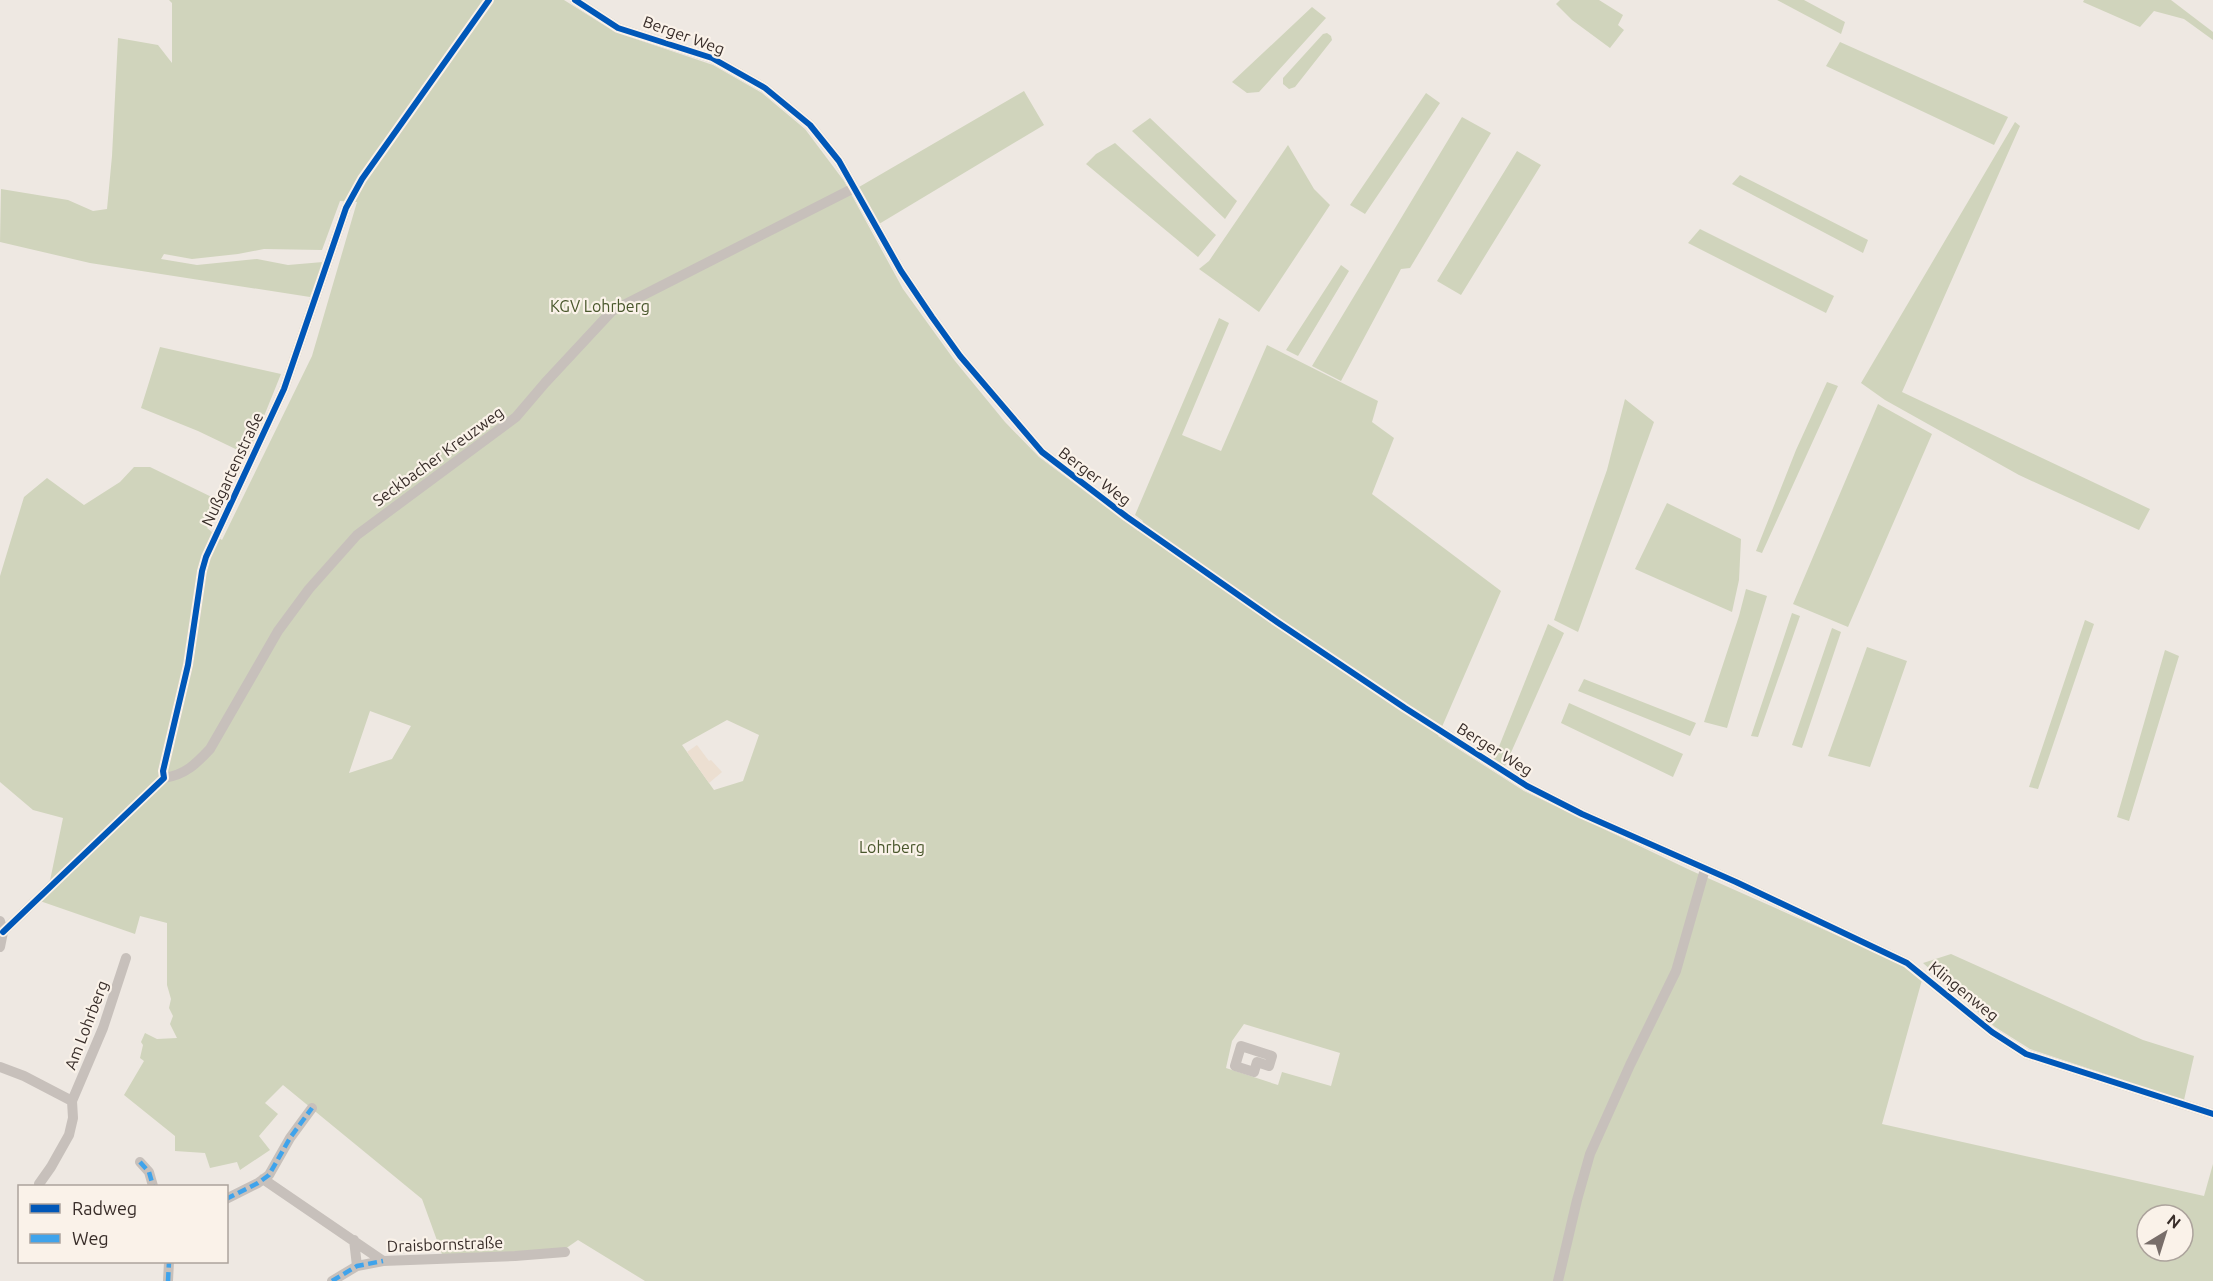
<svg xmlns="http://www.w3.org/2000/svg" width="2213" height="1281" viewBox="0 0 2213 1281" font-family="Ubuntu,sans-serif">
<style>
.green{fill:#d0d4bc;fill-rule:evenodd}
.plaza{fill:#ecdfd1}
.lines{fill:none;stroke-linecap:round;stroke-linejoin:round}
.minor{stroke:#c7c0bb;stroke-width:10}
.quiet{stroke:#3fa3eb;stroke-width:4.5;stroke-dasharray:9 4.5;stroke-linecap:butt}
.cycleway-casing{stroke:#faf2e9;stroke-width:10}
.cycleway{stroke:#0057b8;stroke-width:6}
.labels{text-anchor:middle;dominant-baseline:central;stroke-width:4.5;stroke-linejoin:round;paint-order:stroke}
.street-label{font-size:16px;fill:#382d29;stroke:#faf2e9}
.park-label{font-size:16px;fill:#49572c;stroke:#faf2e9}
</style>
<rect width="100%" height="100%" fill="#eee8e2"/>
<!-- green -->
<path class="green" d="M169,0H564L615,32L713,65L762,93L805,129L844,181L903,289L955,361L1005,422L1039,457L1138,531L1143,521L1135,515L1219,318L1229,323L1182,435L1221,451L1267,345L1378,401L1372,422L1394,438L1372,494L1501,591L1438,736L1524,791L1692,871L1904,965L1922,980L1882,1124L2204,1196L2213,1164V1281H645L578,1240L565,1249L443,1257L422,1199L283,1085L265,1103L278,1114L259,1136L270,1150L240,1170L237,1162L210,1168L205,1153L175,1151V1136L124,1095L144,1061L140,1058L143,1045L141,1042L145,1033L157,1039L177,1038L170,1024L173,1016L169,1008L171,999L167,985V923L140,916L135,934L40,901L47,895L63,818L33,810L0,782V576L24,497L47,478L84,505L120,482L134,467H150L224,503L207,528L222,540L312,356L357,202L340,201L322,250L264,249L238,254L192,259L164,254L161,259L197,265L257,259L288,265L323,262L310,297L90,263L0,242L1,189L68,200L93,211L107,209L112,156L118,38L158,45L172,63V3ZM370,711L411,726L392,759L349,773ZM727,720L759,735L743,781L714,790L682,745ZM1244,1024L1340,1053L1331,1086L1282,1072L1278,1085L1226,1068L1232,1041ZM2147,1215H2183V1251H2147Z
M1560,0H1599L1623,15L1618,25L1624,30L1610,48L1572,20L1556,4Z
M1777,0H1804L1845,22L1841,34Z
M2084,0H2171L2213,32V40L2184,19L2154,11L2140,27L2083,2Z
M1312,7L1326,18L1259,92L1247,93L1232,82Z
M1327,33L1331,36L1332,40L1295,87L1289,89L1283,84V78L1323,34Z
M1840,42L2008,117L1994,145L1826,66Z
M1024,91L1044,125L879,224L859,187Z
M1426,93L1440,103L1365,214L1350,205Z
M1462,117L1491,133L1410,268L1401,269L1341,381L1312,366Z
M1150,118L1237,201L1225,219L1132,131Z
M2015,122L2020,126L1902,392L2150,509L2139,530L2019,475L1885,400L1861,383Z
M1115,143L1216,235L1198,257L1086,164L1096,154Z
M1288,145L1314,189L1330,205L1259,312L1199,269L1209,261Z
M1517,151L1541,165L1461,295L1437,281Z
M1740,175L1868,240L1863,253L1732,184Z
M1700,229L1834,296L1826,313L1688,243Z
M1341,265L1349,271L1298,356L1286,350Z
M160,347L281,374L256,436L246,454L198,431L141,408Z
M1827,382L1838,386L1762,553L1756,551L1796,450Z
M1625,399L1654,422L1578,632L1554,620L1607,470Z
M1878,404L1932,434L1848,627L1793,604Z
M1667,503L1741,539L1739,580L1732,612L1635,569Z
M1746,589L1767,596L1727,728L1704,722L1739,616Z
M1792,613L1800,616L1758,737L1751,736Z
M2085,620L2094,624L2038,789L2029,787Z
M1548,624L1564,633L1505,766L1494,759Z
M1832,628L1841,632L1802,748L1792,745Z
M1867,647L1907,661L1870,767L1828,756Z
M2165,650L2179,656L2129,821L2117,817Z
M1584,679L1696,723L1690,736L1578,691Z
M1569,703L1683,754L1673,777L1561,723Z
M1951,954L2143,1040L2194,1056L2184,1100L2030,1049L1995,1027L1923,963Z"/>
<!-- plaza -->
<path class="plaza" d="M697,745L709,761L711,760L722,772L709,783L687,752Z"/>
<g class="lines">
<!-- minor -->
<path class="minor" d="M575,0L618,28L712,58L765,88L810,125L839,161L901,271L932,317L960,356L1042,452L1127,517L1277,622L1405,708L1527,786L1582,814L1736,882L1907,963L1992,1032L2026,1054L2213,1114
M164,778C185,775 196,764 210,749L278,631L309,589L357,535L516,417L545,383L612,311L854,188
M0,921L3,932L0,947
M3,932L164,778L163,771L188,665L202,571L206,557L284,389L346,208L362,179L489,0
M1241,1046L1272,1056L1269,1066L1257,1062L1254,1072L1235,1066Z
M0,1067L24,1076L72,1101
M140,1162L149,1172L153,1186
M263,1179L383,1261
M39,1184L51,1167L69,1135L73,1118L72,1101L103,1028L126,958
M226,1199L258,1183L269,1175L290,1138L312,1108
M354,1240L357,1266
M168,1281L169,1262
M332,1281L357,1266L383,1261L515,1256L565,1252
M1558,1281L1577,1200L1590,1154L1630,1065L1676,971L1705,869"/>
<!-- quiet -->
<path class="quiet" d="M140,1162L149,1172L153,1186
M226,1199L258,1183L269,1175L290,1138L312,1108
M168,1281L169,1262
M332,1281L357,1266L383,1261"/>
<!-- cycleway casing -->
<g class="cycleway-casing">
<path id="cycleway" d="M575,0L618,28L712,58L765,88L810,125L839,161L901,271L932,317L960,356L1042,452L1127,517L1277,622L1405,708L1527,786L1582,814L1736,882L1907,963L1992,1032L2026,1054L2213,1114
M3,932L164,778L163,771L188,665L202,571L206,557L284,389L346,208L362,179L489,0"/>
</g>
<!-- cycleway -->
<use href="#cycleway" class="cycleway"/>
</g>
<g class="labels">
<!-- street labels -->
<g class="street-label">
<text transform="translate(684 35) rotate(20)">Berger Weg</text>
<text transform="translate(438 456) rotate(-36)">Seckbacher Kreuzweg</text>
<text transform="translate(232 469) rotate(-65)">Nußgartenstraße</text>
<text transform="translate(1095 476) rotate(37)">Berger Weg</text>
<text transform="translate(1495 749) rotate(32)">Berger Weg</text>
<text transform="translate(1964 991) rotate(39)">Klingenweg</text>
<text transform="translate(86 1025) rotate(-69)">Am Lohrberg</text>
<text transform="translate(445 1244) rotate(-2)">Draisbornstraße</text>
</g>
<!-- park labels -->
<g class="park-label">
<text x="600" y="306">KGV Lohrberg</text>
<text x="892" y="847">Lohrberg</text>
</g>
</g>
<!-- legend -->
<rect x="18" y="1185" width="210" height="78" fill="#faf2e9" stroke="#aca39c" stroke-width="1.5"/>
<rect x="30" y="1204" width="30" height="9" fill="#0057b8" stroke="#aca39c" stroke-width="1.5"/>
<text x="72" y="1215" font-size="18" fill="#382d29">Radweg</text>
<rect x="30" y="1234" width="30" height="9" fill="#3fa3eb" stroke="#aca39c" stroke-width="1.5"/>
<text x="72" y="1245" font-size="18" fill="#382d29">Weg</text>
<!-- north arrow -->
<g transform="translate(2165 1233) rotate(38)"><circle r="28" fill="#faf2e9" stroke="#aca39c" stroke-width="1.5"/>
<path d="M0-4.5L10 22L0 15L-10 22Z" fill="#786e6a"/>
<text y="-9" font-size="16" font-weight="bold" text-anchor="middle" fill="#382d29">N</text>
</g>
</svg>
